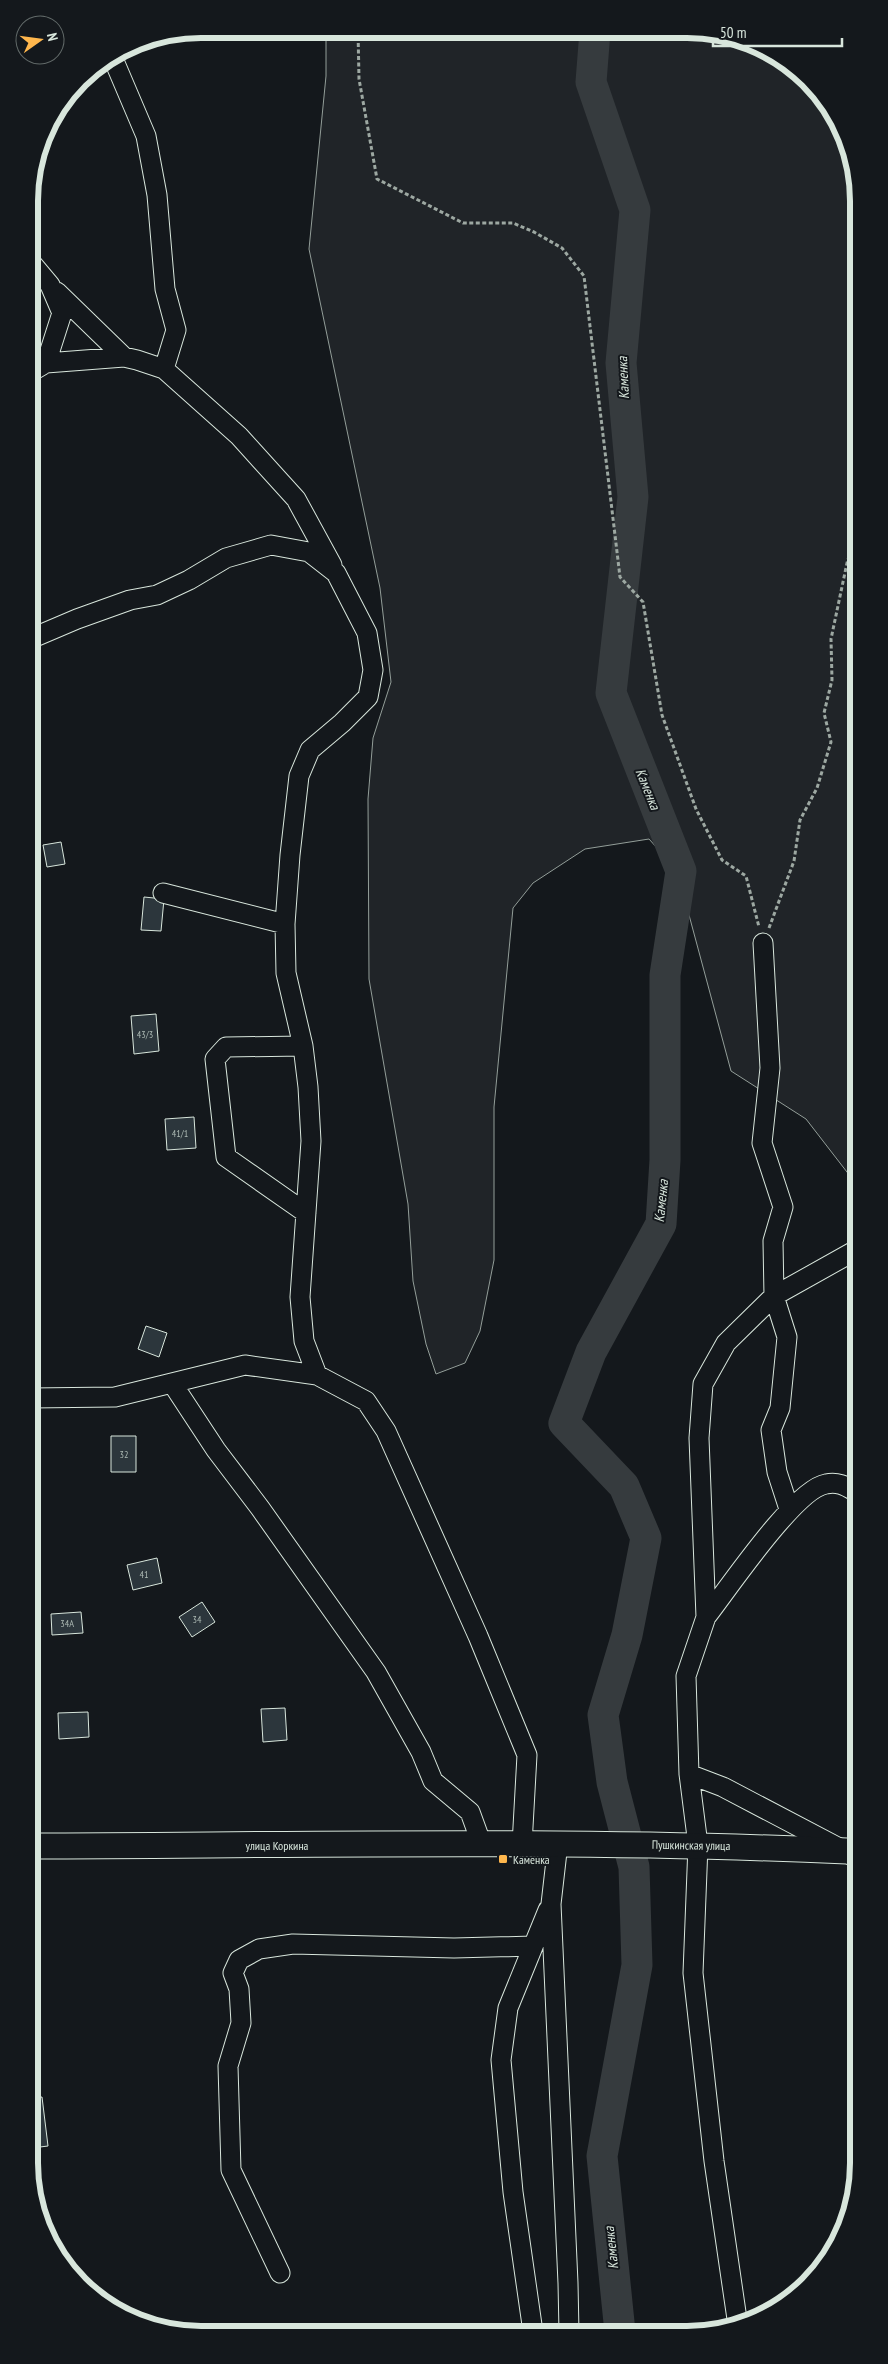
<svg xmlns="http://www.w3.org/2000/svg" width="888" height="2364" viewBox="0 0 888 2364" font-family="'PT Sans Narrow',sans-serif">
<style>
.green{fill:#202428;stroke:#939e99}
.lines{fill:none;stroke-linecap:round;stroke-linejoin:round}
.river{stroke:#363b3e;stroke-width:31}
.building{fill:#2c363c;stroke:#d8e6dc}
.minor-casing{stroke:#d8e6dc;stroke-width:21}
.major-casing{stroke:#d8e6dc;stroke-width:27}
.path{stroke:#9da8a2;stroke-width:3;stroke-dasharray:4 2.5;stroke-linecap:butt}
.minor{stroke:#14181c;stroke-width:19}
.major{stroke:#14181c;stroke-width:25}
.poi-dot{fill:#ffb74d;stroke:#14181c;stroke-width:2}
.labels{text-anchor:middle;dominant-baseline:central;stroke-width:4;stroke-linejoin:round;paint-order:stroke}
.number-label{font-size:10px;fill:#adbab4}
.street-label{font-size:12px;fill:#d8e6dc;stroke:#14181c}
.poi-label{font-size:12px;fill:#d8e6dc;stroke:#14181c;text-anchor:start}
.water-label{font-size:14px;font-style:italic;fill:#d8e6dc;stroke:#14181c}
.rim{fill:none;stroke:#d8e6dc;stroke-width:6}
</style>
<rect width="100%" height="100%" fill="#14181c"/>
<!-- green -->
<path class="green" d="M326,30L722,32L764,47L809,79L836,115L856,166L857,1185L806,1119L731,1071L682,889L666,858L649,839L585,849L533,883L513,908L494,1107V1260L480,1331L465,1363L436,1374L426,1344L413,1281L408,1204L369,979L368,799L373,738L391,682L380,588L309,249L326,76Z"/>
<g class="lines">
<!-- river -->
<path class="river" d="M595,31L591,82L635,210L621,363L633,497L611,693L681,871L665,975V1160L661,1224L591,1352L564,1423L624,1486L646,1538L627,1635L603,1715L612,1782L634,1867L637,1965L602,2156L620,2332"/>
</g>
<!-- building -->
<path class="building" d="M61,842L65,864L47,867L43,845Z
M144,897L164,899L161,931L141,930Z
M156,1014L159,1051L134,1054L131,1016Z
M194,1117L196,1148L167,1150L165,1119Z
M31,1150L37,1151L36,1173H31Z
M146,1326L167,1333L159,1357L138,1349Z
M111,1436H136V1472H111Z
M157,1558L162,1583L133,1590L127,1565Z
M202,1602L215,1622L192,1637L179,1617Z
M81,1612L83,1633L52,1635L51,1614Z
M285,1708L287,1740L263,1742L261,1709Z
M88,1712L89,1737L59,1739L58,1713Z
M42,2097L48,2146L32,2148V2098Z
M32,2162L38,2210H37L32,2198Z"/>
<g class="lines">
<!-- minor casing -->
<g class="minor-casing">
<path id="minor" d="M112,56L146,136L157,195L165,289L176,330L164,369
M29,260L50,285L62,313L46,363
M57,292L124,357
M29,373L46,363L124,357L137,360L164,369L239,436L296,499L332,565
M30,639L77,619L130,600L157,595L189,580L226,558L271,545L309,552L336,573L367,633L373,670L368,697L342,723L310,750L299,776L290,855L285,924L286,973L303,1046L308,1087L311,1141L300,1297L304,1341L317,1375
M163,893L285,924
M763,943L770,1068L762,1143L783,1207L773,1241L774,1296L726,1343L703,1384L699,1438L706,1617L686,1676L689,1774L723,1787L843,1850
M303,1046L226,1047L215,1059L226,1157L306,1213
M172,1383L216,1450L260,1508L376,1672L421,1752L433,1781L470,1812L482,1845
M31,1398L115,1397L245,1365L317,1375L366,1401L386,1431L478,1636L527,1755L522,1845
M789,1509L777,1472L771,1430L780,1408L787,1337L774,1296L858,1249
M706,1617C728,1589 795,1489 826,1484C839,1481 847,1487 858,1493
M689,1774L698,1845L693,1973L714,2161L738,2326
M558,1843L551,1904L568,2283L569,2332
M280,2273L231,2170L228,2066L241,2023L239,1989L233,1973L239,1960L259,1949L293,1944L454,1948L533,1946
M533,2332L513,2192L501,2060L508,2008L548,1910"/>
</g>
<!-- major casing -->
<g class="major-casing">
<path id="major" d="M32,1846C303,1845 575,1839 847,1851L858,1854"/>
</g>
<!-- path -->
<path class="path" d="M358,30L359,79L377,179L463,223H513L534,232L562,248L584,276L620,577L643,602L662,715L696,809L722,860L746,876L759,927
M806,77L810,90L846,139
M769,928L794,861L800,820L817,788L831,742L824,713L832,680L831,639L847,563L856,534"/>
<!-- minor -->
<use href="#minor" class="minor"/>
<!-- major -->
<use href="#major" class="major"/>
</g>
<!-- markers -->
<rect class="poi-dot" x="498" y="1854" width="10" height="10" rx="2.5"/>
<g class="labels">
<!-- number labels -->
<g class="number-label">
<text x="145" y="1034">43/3</text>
<text x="180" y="1133">41/1</text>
<text x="124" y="1454">32</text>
<text x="144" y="1574">41</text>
<text x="197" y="1619">34</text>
<text x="67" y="1623">34А</text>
</g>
<!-- street labels -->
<g class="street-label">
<text x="277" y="1845">улица Коркина</text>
<text transform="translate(691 1845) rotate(1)">Пушкинская улица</text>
</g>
<!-- poi labels -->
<g class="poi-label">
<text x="513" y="1859">Каменка</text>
</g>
<!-- water labels -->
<g class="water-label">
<text transform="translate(623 378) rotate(-93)">Каменка</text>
<text transform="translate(648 789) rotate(68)">Каменка</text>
<text transform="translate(661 1201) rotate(-84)">Каменка</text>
<text transform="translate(611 2248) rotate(-96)">Каменка</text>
</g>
</g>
<!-- crop -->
<path d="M0 0H888V2364H0ZM201 38H687A163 163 0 0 1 850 201V2163A163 163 0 0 1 687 2326H201A163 163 0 0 1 38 2163V201A163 163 0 0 1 201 38Z" fill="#14181c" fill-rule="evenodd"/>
<path class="rim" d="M201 38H687A163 163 0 0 1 850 201V2163A163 163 0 0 1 687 2326H201A163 163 0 0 1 38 2163V201A163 163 0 0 1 201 38Z"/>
<!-- north arrow -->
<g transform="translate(40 40) rotate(76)"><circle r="24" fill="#14181c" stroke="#626a69"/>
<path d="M0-4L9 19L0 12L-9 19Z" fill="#ffb74d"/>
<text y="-8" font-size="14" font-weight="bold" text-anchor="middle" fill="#d8e6dc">N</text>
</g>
<!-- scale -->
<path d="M713 38v8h129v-8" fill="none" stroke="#d8e6dc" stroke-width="2.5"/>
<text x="720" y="38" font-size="15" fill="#d8e6dc" stroke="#14181c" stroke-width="4" paint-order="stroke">50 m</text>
</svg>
